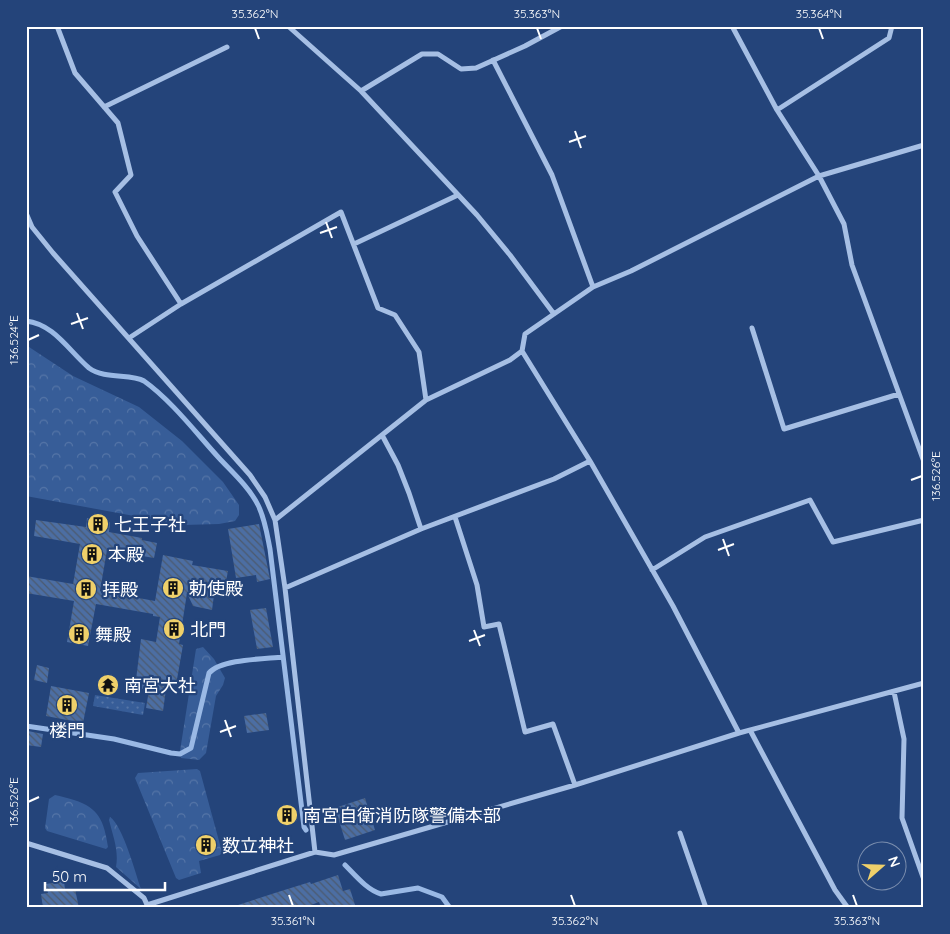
<svg xmlns="http://www.w3.org/2000/svg" width="950" height="934" viewBox="0 0 950 934" font-family="Quicksand,'Noto Sans JP',sans-serif">
<style>
.grass{fill:url(#grass-dots)}
.forest{fill:url(#forest-crowns)}
.lines{fill:none;stroke-linecap:round;stroke-linejoin:round}
.stream{stroke:#9ab9e5;stroke-width:5}
.building{fill:url(#building-back-hatch)}
.minor{stroke:#a6bfe4;stroke-width:5}
.ticks{fill:none;stroke:#fff;stroke-width:2}
.labels{text-anchor:middle;dominant-baseline:central;stroke-width:4.5;stroke-linejoin:round;paint-order:stroke}
.poi-label{font-size:18px;fill:#fff;stroke:#24447a;text-anchor:start}
.neatline{fill:none;stroke:#fff;stroke-width:2}
.ticks-label{font-size:12px;text-anchor:middle;fill:#fff}
</style>
<defs>
<pattern id="grass-dots" width="8" height="8" patternUnits="userSpaceOnUse" patternTransform="scale(1.25)"><rect width="8" height="8" fill="#375d98"/><path d="M2 2h.1M6 6h.1" fill="none" stroke="#5575a7" stroke-width="1.8" stroke-linecap="round"/></pattern>
<pattern id="forest-crowns" width="20" height="18" patternUnits="userSpaceOnUse" patternTransform="scale(1.25)"><rect width="20" height="18" fill="#375d98"/><path d="M2 6a3 3 0 1 1 6 0M12 15a3 3 0 1 1 6 0" fill="none" stroke="#5575a7"/></pattern>
<pattern id="building-back-hatch" width="6" height="6" patternUnits="userSpaceOnUse" patternTransform="scale(1.25)"><rect width="6" height="6" fill="#4c6ea3"/><path d="M-1 5l2 2M0 0l6 6M5-1l2 2" fill="none" stroke="#4c5a6f"/></pattern>
</defs>
<rect width="100%" height="100%" fill="#24447a"/>
<!-- grass -->
<path class="grass" d="M95,695L145,703L143,715L93,706Z"/>
<!-- forest -->
<path class="forest" d="M26,345L73,376L139,407L182,441L223,482L239,505V515L235,521L219,524L183,525L26,496Z
M203,647L214,659L225,678L223,685L216,696L206,753L199,760L181,758L180,751L196,649Z
M197,769L200,771L222,852L220,855L199,861L201,873L179,880L176,878L135,778L138,773Z
M55,795C61,796 67,798 74,800C99,808 104,821 108,847L106,849L47,831L45,828L49,799Z
M110,817C123,826 135,872 141,889L116,867C119,851 113,836 109,820Z"/>
<g class="lines">
<!-- stream -->
<path class="stream" d="M26,321C54,324 69,351 89,368C105,380 131,373 144,381C171,400 197,434 219,458C232,472 249,487 258,505C265,519 267,534 270,549L304,827L306,830
M26,726L114,739L171,753L180,754L191,748L209,673C221,659 265,659 283,657
M345,865C355,875 367,890 381,894L418,888L442,897L450,908"/>
</g>
<!-- building -->
<path class="building" d="M87,518L110,522L109,532L142,538V540L157,543L154,558L107,550L100,591L155,601L163,555L193,561L192,565L228,571L223,597L214,595L212,610L193,606L187,593L179,644L183,645L176,685L170,683L168,690L166,689L163,711L146,708L149,690L135,688L141,639L156,642L160,617L153,616V614L96,604L88,646L67,642L74,601L26,593V576L73,584L80,544L34,536L36,520L86,527Z
M259,524L270,579L257,582L256,575L236,578L228,529Z
M266,608L273,647L257,649L250,610Z
M37,665L49,668L47,683L34,680Z
M51,686L89,693L83,723L46,716Z
M266,713L269,730L247,733L244,716Z
M28,731L43,734L41,747L26,745Z
M365,798L375,830L345,840L335,808Z
M294,807L297,821L280,824L278,810Z
M338,875L343,891L350,889L356,908H321L319,902L303,908H238V905L278,892L310,882L311,884Z
M64,881L65,890L75,889L79,908H43L41,894L48,893L46,884Z"/>
<g class="lines">
<!-- minor -->
<path class="minor" d="M57,26L75,73L118,123L131,175L115,192L137,236L181,304L129,338
M288,26L361,91L477,215L510,255L554,314
M732,26L777,110L819,176L844,224L852,265L924,462
M493,60L552,175L593,287
M361,91L422,54H438L461,69L476,68L525,46L562,26
M104,107L227,47
M777,110L889,38L892,26
M26,213L32,227L53,253L250,475L265,497L275,520L285,588L315,852
M354,244L458,195
M181,304L341,212L378,308L395,315L419,352L426,400
M752,328L784,429L899,394
M522,351L590,461L673,606L739,733
M382,435L398,465L409,493L421,529
M455,517L477,585L484,627L499,624L525,732L553,724L575,785
M275,520L426,400L510,360L522,351L525,334L593,287L631,271L819,176L924,145
M652,570L705,537L810,500L833,542L924,520
M285,588L421,529L554,479L590,461
M894,692L904,739L902,818L924,880
M750,730L835,890L848,908
M680,833L706,908
M26,843L107,868L144,898L148,907
M147,905L315,852L334,855L575,785L739,733L924,683"/>
</g>
<!-- ticks -->
<path class="ticks" d="M255,28L259,39M537,28L541,39M819,28L823,39M575,131L581,148M569,142L586,136M326,222L332,238M320,233L337,227M77,313L83,329M71,324L88,318M28,340L39,335M911,480L922,476M723,539L729,556M718,550L734,544M474,630L480,646M469,641L485,635M225,720L231,737M220,732L236,726M28,802L39,797M289,895L293,906M571,895L575,906M853,895L857,906"/>
<!-- icons -->
<defs>
<g id="building-disc" transform="scale(1.125)"><circle r="9.5" fill="#efd06a" stroke="#24447a"/><path d="M-4-6H4V6H1V3H-1V6H-4ZM-2.5-4.3h1.7v1.8h-1.7ZM.8-4.3h1.7v1.8H.8ZM-2.5-1h1.7V.8h-1.7ZM.8-1h1.7V.8H.8Z" fill="#111"/></g>
<g id="temple-disc" transform="scale(1.125)"><circle r="9.5" fill="#efd06a" stroke="#24447a"/><path d="M0-6L5-2H3V0L6.5 2.5H4V6H1.5V3h-3V6H-4V2.5H-6.5L-3 0V-2H-5Z" fill="#111"/></g>
</defs>
<g fill-rule="evenodd">
<use href="#building-disc" x="98" y="524"/>
<use href="#building-disc" x="92" y="554"/>
<use href="#building-disc" x="173" y="588"/>
<use href="#building-disc" x="86" y="589"/>
<use href="#building-disc" x="174" y="629"/>
<use href="#building-disc" x="79" y="634"/>
<use href="#temple-disc" x="108" y="685"/>
<use href="#building-disc" x="67" y="705"/>
<use href="#building-disc" x="287" y="815"/>
<use href="#building-disc" x="206" y="845"/>
</g>
<g class="labels">
<!-- poi labels -->
<g class="poi-label">
<text x="114" y="524">七王子社</text>
<text x="108" y="554">本殿</text>
<text x="189" y="588">勅使殿</text>
<text x="102" y="589">拝殿</text>
<text x="190" y="629">北門</text>
<text x="95" y="634">舞殿</text>
<text x="124" y="685">南宮大社</text>
<text x="67" y="730" text-anchor="middle">楼門</text>
<text x="303" y="815">南宮自衛消防隊警備本部</text>
<text x="222" y="845">数立神社</text>
</g>
</g>
<!-- border -->
<rect width="950" height="934" fill="none" stroke="#24447a" stroke-width="55"/>
<!-- north arrow -->
<g transform="translate(882 866) rotate(70)"><circle r="24" fill="#24447a" stroke="#7c8faf"/>
<path d="M0-4L9 19L0 12L-9 19Z" fill="#efd06a"/>
<text y="-8" font-size="14" font-weight="bold" text-anchor="middle" fill="#ffffff">N</text>
</g>
<!-- scale -->
<path d="M45 882v8h120v-8" fill="none" stroke="#ffffff" stroke-width="2.5"/>
<text x="52" y="882" font-size="15" fill="#ffffff" stroke="#24447a" stroke-width="4" paint-order="stroke">50 m</text>
<rect x="28" y="28" width="894" height="878" class="neatline"/>
<g class="ticks-label">
<text x="255" y="18">35.362°N</text>
<text x="537" y="18">35.363°N</text>
<text x="819" y="18">35.364°N</text>
<text transform="translate(14 340) rotate(-90)" y="4">136.524°E</text>
<text transform="translate(936 476) rotate(-90)" y="4">136.526°E</text>
<text transform="translate(14 802) rotate(-90)" y="4">136.526°E</text>
<text x="293" y="925">35.361°N</text>
<text x="575" y="925">35.362°N</text>
<text x="857" y="925">35.363°N</text>
</g>
</svg>
